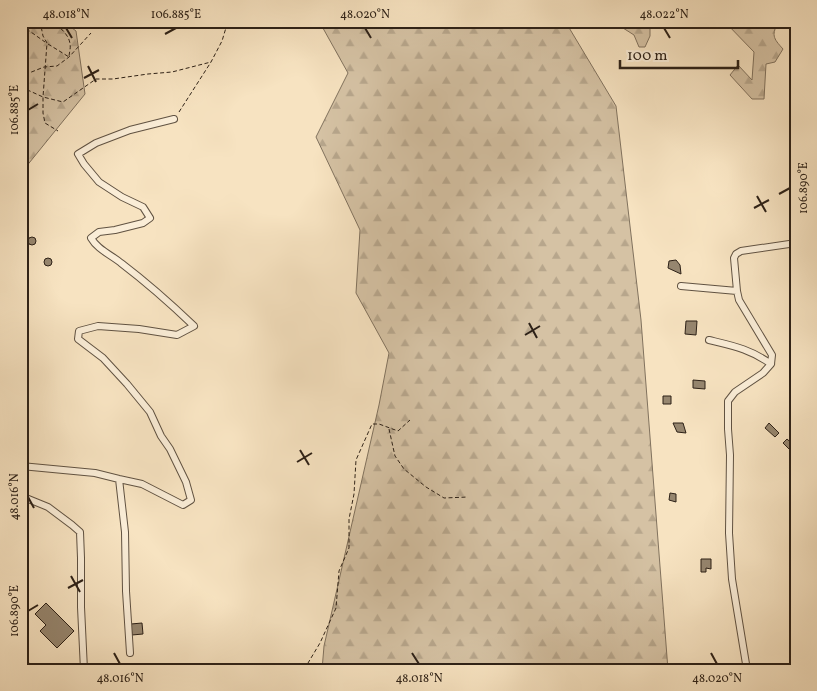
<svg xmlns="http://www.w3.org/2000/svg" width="817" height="691" viewBox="0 0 817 691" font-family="Vollkorn,serif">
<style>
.forest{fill:url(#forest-firs);stroke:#81725e}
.building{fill:#96866f;stroke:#2d2117}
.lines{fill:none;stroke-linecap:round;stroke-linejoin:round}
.minor-casing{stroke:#605242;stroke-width:8}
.path{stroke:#2d2117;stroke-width:1;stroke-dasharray:4 2.5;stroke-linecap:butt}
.minor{stroke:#faedd7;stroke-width:6}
.ticks{fill:none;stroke:#2d2117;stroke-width:2}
.neatline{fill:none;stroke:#2d2117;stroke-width:2}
.ticks-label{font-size:12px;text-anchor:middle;fill:#2d2117}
</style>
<defs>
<pattern id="forest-firs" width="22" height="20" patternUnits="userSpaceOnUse" patternTransform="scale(1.25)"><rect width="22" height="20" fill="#d5c2a4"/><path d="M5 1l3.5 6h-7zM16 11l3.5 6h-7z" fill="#b7a68c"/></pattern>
</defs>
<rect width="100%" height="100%" fill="#f7e3c1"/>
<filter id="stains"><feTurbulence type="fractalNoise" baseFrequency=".004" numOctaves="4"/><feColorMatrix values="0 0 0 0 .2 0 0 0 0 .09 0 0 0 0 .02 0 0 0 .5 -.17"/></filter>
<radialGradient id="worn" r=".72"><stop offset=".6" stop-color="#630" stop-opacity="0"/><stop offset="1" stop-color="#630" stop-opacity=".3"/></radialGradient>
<!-- forest -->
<path class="forest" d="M21,21H63L76,31L85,94L21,173Z
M319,21H565L616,106L641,320L668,670H322L324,646L379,405L389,353L356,293L360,230L316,137L348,73Z
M595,21H650V36L645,47H639L634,35L623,28L605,26Z
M724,21H779C771,35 773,38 783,49L775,62L766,64L764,99H752L730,75L738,65L752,80L754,52Z"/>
<!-- building -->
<path class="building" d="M28 241a4 4 0 1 1 8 0a4 4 0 1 1-8 0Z
M44 262a4 4 0 1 1 8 0a4 4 0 1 1-8 0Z
M676,260L680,265L681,274L668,268L669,261Z
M686,321H697L696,335L685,334Z
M693,380L705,381V389L693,388Z
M663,396H671V404H663Z
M673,423H683L686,433L677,432Z
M769,423L779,433L775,437L765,428Z
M787,439L796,447V450L793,453L783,443Z
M670,493L676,494V502L669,500Z
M701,559H711V569L706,568V572H701Z
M46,603L74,631L57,648L40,631L46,625L35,614Z
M142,623L143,634L132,635L131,624Z"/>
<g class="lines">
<!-- minor casing -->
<g class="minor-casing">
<path id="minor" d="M681,286L737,291L739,300L772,355L771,364L763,373L735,392L728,401V429L730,455L729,533L732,579L747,670
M737,291L734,258L736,254L741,251L796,243
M709,340C734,346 750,349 771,364
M21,466L95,473L119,479L142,484L183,505L191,500L186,482L170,449L161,436L150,412L127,384L103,358L78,339L79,331L98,326L139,329L177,335L194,326C171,304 146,282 121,263C110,254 98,250 91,238L99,232L115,230L143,223L150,218L143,207L122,197L99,182L84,164L78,154L96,143L130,130L174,119
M119,479L125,532L126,591L130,653
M21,496L48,507L72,525L80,532L81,558V607L84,670
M21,660L31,670"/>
</g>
<!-- path -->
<path class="path" d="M40,21L43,36L47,43L43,97V113L45,123L58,131
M21,25L45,42
M48,44L69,57C69,53 71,48 70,44C69,34 59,27 52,21
M21,80L29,73L44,67L57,66L69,57L91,33
M21,87L43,97L63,102L96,79H113L148,74L172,72L211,62
M179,112L211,62L222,41L228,21
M389,429L395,456L404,469L426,487L444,498L468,497
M307,670L308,663L320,643L336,608L339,571L349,548V519L354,494L356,460L372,424H379L398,431L410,420"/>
<!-- minor -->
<use href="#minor" class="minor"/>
</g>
<!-- ticks -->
<path class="ticks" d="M66,28L72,38M365,28L371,38M664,28L670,38M165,34L176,28M88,66L96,82M84,78L99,70M28,110L38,104M779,194L790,188M757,196L766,212M754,208L769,200M529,323L537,338M525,335L540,326M300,450L309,465M297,462L312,453M28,497L34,508M71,576L80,592M68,588L83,580M28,611L38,605M114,653L120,664M412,653L419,664M711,653L717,664"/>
<!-- margin -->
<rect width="817" height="691" fill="none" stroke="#f7e3c1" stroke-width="55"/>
<!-- scale -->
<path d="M620 60v8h118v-8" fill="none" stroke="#2d2117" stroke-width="2.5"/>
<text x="627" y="60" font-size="15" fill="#2d2117" stroke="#faedd7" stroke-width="4" paint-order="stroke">100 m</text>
<rect x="28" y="28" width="762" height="636" class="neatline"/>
<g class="ticks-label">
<text x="66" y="18">48.018°N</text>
<text x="176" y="18">106.885°E</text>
<text x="365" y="18">48.020°N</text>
<text x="664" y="18">48.022°N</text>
<text transform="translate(14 110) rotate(-90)" y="4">106.885°E</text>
<text transform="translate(803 188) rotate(-90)" y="4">106.890°E</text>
<text transform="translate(14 497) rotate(-90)" y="4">48.016°N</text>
<text transform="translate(14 611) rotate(-90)" y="4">106.890°E</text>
<text x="120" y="682">48.016°N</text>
<text x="419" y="682">48.018°N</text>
<text x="717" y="682">48.020°N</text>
</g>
<rect width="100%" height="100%" filter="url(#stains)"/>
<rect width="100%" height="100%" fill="url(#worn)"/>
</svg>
